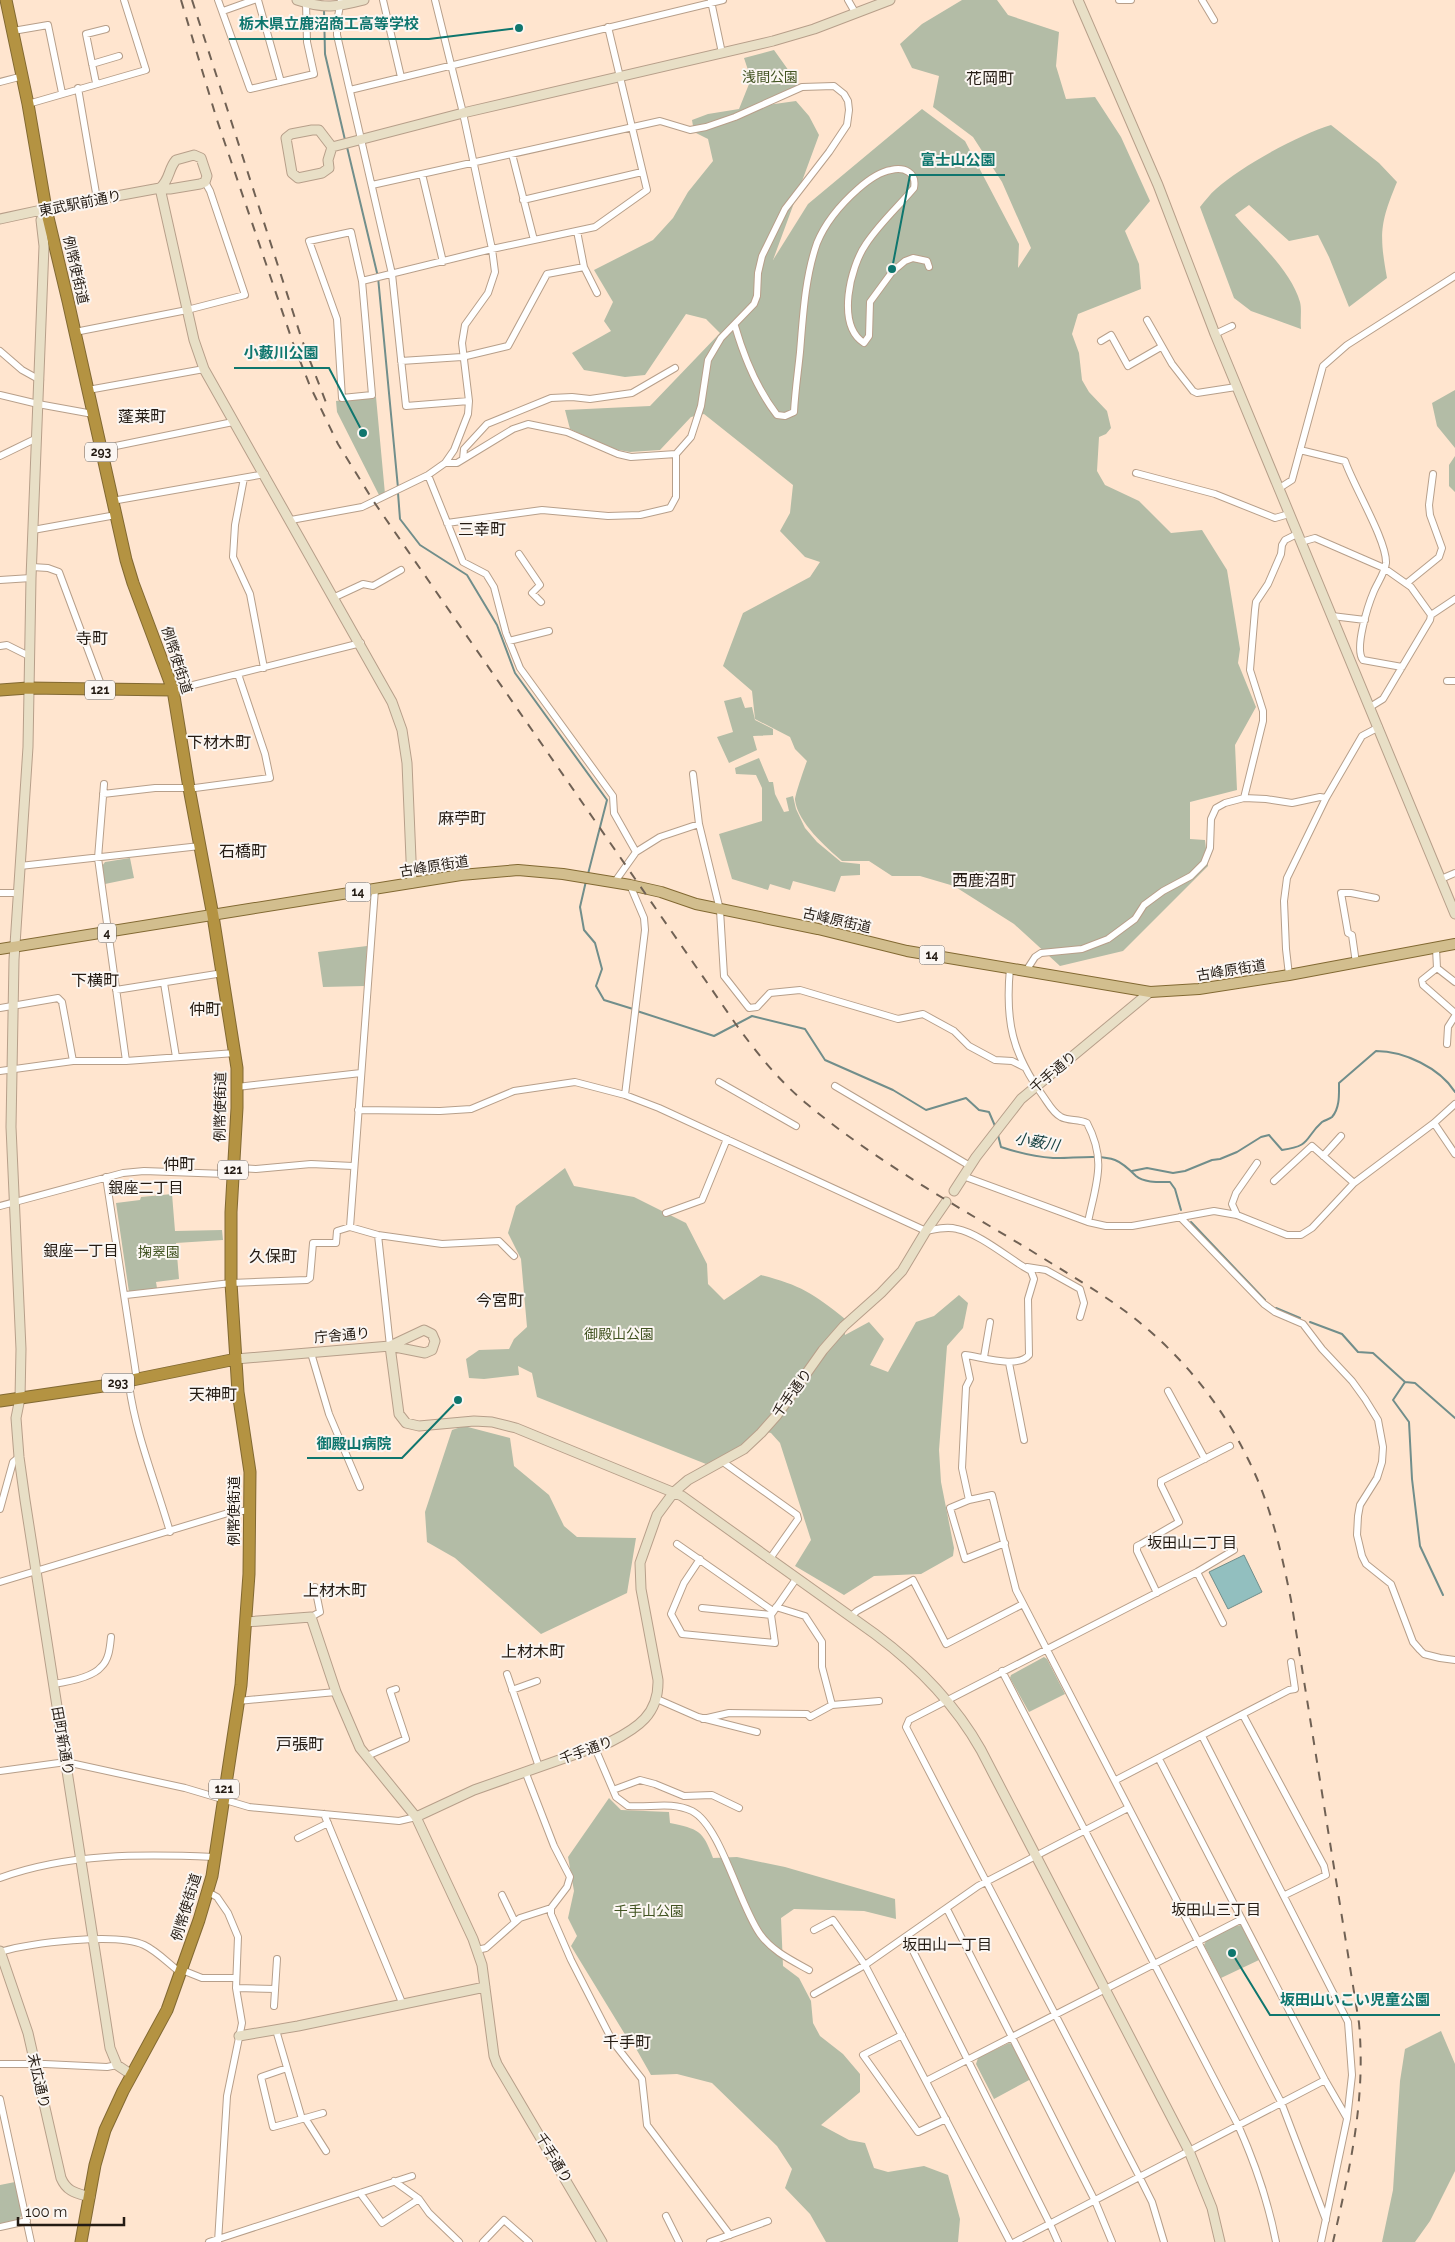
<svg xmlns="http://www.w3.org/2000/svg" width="1455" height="2242" viewBox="0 0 1455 2242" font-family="Raleway,'Noto Sans JP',sans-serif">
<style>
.green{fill:#b3bca6}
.water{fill:#92bfbf;stroke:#718e8b}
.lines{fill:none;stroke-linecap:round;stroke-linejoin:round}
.stream{stroke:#718e8b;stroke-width:2}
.street-casing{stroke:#b79f8a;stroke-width:8}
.secondary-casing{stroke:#b79f8a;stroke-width:11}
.primary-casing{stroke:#826932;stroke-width:12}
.highway-casing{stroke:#826932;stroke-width:13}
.street{stroke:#fff;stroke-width:6}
.secondary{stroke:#e8dfc6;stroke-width:9}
.primary{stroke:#d2be8e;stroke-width:10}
.highway{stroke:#b49342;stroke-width:11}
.rail{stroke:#706154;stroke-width:2;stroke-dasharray:9 9;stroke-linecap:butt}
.labels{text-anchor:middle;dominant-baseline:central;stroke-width:4;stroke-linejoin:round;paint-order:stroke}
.shield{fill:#fbf6f2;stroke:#645d56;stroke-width:1}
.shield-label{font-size:12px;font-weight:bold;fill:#241b13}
.park-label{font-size:14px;fill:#425422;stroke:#fbf6f2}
.street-label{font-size:14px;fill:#241b13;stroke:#fbf6f2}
.water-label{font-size:15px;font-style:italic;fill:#154040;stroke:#fbf6f2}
.neighbourhood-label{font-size:15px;fill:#241b13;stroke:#fbf6f2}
.quarter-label{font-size:16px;fill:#241b13;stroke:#fbf6f2}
.leader{fill:none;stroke:#0f766e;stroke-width:2}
.callout-dot{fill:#0f766e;stroke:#fbf6f2;stroke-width:2}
.callout-label{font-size:15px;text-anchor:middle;font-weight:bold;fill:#0f766e;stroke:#fbf6f2;stroke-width:4;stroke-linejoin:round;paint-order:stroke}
</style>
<rect width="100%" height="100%" fill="#ffe5cf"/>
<!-- green -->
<path class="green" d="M962,0H997L1008,15L1059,32L1056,66L1066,99L1095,97L1121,137L1150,201L1125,231L1139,264L1141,289L1078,314L1072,334L1079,353L1082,380L1089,392L1107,411L1111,428L1106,434L1099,437L1097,471L1105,485L1139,501L1171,533L1202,530L1227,570L1240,649L1238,663L1256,707L1235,745L1237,790L1190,802V839L1205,840L1208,866L1123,951L1060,966L1014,924L954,886L920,876H892L869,861H842C826,847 798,823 795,800C795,795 804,769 807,761L795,749L790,737L755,719L752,691L723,666L743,613L810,577L820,562L805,557L780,531L790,513L793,485L704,414L691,417L660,450L630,452L613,449L570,429L565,410L650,406L720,333L706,319L686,314L645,375L625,377L584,370L572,353L611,331L604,321L613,302L594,270L653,240L673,218L688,192L713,161L708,139L694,132L692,120L708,114L739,109L751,79L744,58L774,50L799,85L747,108L796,101L809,116L819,135L773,260L808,204L922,109L965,141L1019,244L1018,268L1031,248L1002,182L973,137L933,107L939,76L912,68L900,44L922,24Z
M1331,125L1379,163L1397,182C1380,223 1379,234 1387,278L1349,307L1329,257L1318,235L1289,241L1249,205L1235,215C1255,239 1291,270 1300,302C1302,310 1300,320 1301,329L1251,311L1234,298L1200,207C1205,201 1210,194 1216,189C1240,167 1300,134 1331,125Z
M1455,390V448L1437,426L1432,403Z
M376,397L385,494L380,497L337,412L336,401Z
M1455,456V492L1449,486V465Z
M741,697L745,708L752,707L755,720L773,729V735L753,736L757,750L729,763L717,737L733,732L724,701Z
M759,758L769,782H773L775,794L784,812L789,811L786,798L793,796L796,809L805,828L817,842L841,862L860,864V875L841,876L835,892L793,881L790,890L770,884L768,890L732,879L719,834L762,821V788L756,775L736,774L735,768Z
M130,858L134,878L105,884L102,866L105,862Z
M367,946L365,986L323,987L318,952Z
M565,1168L574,1186L634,1197L686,1223L707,1264L708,1284L724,1300L761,1275C800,1285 813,1293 845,1319V1335L869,1322L884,1339L870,1365L888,1372L916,1322L934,1316L959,1295L968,1303L963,1328L947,1346L939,1450L941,1482L954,1548L953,1556L921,1574L874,1576L844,1595L795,1566L811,1540L780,1443L771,1433L763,1431L732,1453L706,1464L537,1397L532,1373L518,1366L519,1375L484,1379L469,1378L466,1359L479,1350L509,1349L514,1339L527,1327L521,1259L508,1233L516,1206Z
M172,1194L175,1231L222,1230L223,1240L176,1243L179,1279L156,1282L157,1288L129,1292L116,1203L140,1200L141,1197Z
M464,1426L510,1438L514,1466L549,1495L564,1526L577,1537L636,1538L627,1593L541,1634L455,1558L427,1542L425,1512L452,1430Z
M1044,1657L1047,1659L1065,1694L1029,1712L1010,1678L1011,1675Z
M609,1798L621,1810L669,1812L670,1823C698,1829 703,1830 713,1858L737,1857L785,1867L895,1899L896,1919L864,1911L794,1909L781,1918L783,1966L799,1978L811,2001L813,2023L820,2036L843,2054L860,2074V2092L821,2125L849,2140L865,2143L874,2168L888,2172L924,2166L948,2175L960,2219L958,2242H826L810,2214L785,2188L792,2169L777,2146L712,2083L677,2074L651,2075L634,2045L629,2041L571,1946L577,1936L568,1918L574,1891L568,1857Z
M1241,1925L1259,1960L1221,1978L1204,1945L1206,1941L1235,1926Z
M1441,2031L1455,2064V2171L1430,2221L1415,2242H1382L1393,2190L1400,2081L1405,2049Z
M1009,2043L1014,2045L1031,2079L994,2099L976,2064L978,2058Z
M15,2182L22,2214L19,2220L0,2224V2185Z"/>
<!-- water -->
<path class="water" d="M1244,1555L1262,1592L1228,1609L1209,1572Z"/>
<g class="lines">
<!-- stream -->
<path class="stream" d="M324,10L325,54L345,140
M347,147L378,277L398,488
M398,493L400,519L420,545L467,575L497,625L515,673L607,800L588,874
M586,881L580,907L584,930L595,943L602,969L596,986L604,1000L633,1009
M637,1011L714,1036L752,1016L805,1029L825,1060L893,1090L926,1110L966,1098L979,1110L989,1112L995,1126
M998,1135L1001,1147C1016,1152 1038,1157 1053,1158C1069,1159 1099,1154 1115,1160C1123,1163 1130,1170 1136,1176C1144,1183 1160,1182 1170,1182L1175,1189L1181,1210
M1132,1171L1147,1168L1173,1173L1185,1171L1212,1160L1220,1159L1237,1152L1261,1137L1269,1135L1282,1150C1312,1146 1304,1138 1322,1122C1325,1120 1330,1119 1332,1117C1340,1108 1339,1094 1339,1083L1376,1051C1404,1051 1440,1068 1455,1092
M1191,1222L1265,1300
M1276,1308L1300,1318
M1310,1322L1342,1334L1358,1352L1373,1353L1405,1382L1415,1383L1455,1418
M1405,1382L1393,1400L1409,1422L1412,1479L1420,1546L1443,1595"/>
<!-- street casing -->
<g class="street-casing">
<path id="street" d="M218,0L250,89L314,74L307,42L306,3
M258,0L281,82
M341,0L337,22V35L392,274L406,406L469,401
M383,0L401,77
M848,0L856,14
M1119,0H1131
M1202,0L1214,20
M711,1L722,53
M223,11L254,0
M13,31L48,25L62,93
M92,64L119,56
M0,82L23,76
M96,83L86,34L106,29
M78,88L97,199
M350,90L723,0
M28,104L146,70L124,0
M512,154L534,240
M422,174L443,262
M372,185L660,121L690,130L706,127L735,117L802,87L834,86L844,94L848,101L849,110L847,125L829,152L785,209L762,256L758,273L757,296L754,304L721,338L708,360L701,406L691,437L676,454V497L670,508L640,515L608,516L542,510L447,523
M523,200L642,172
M577,231L584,267L597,293
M351,232L362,281L372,395L342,398L337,319L309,241Z
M362,281L492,249L595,227L647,190L608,27
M1147,320L1172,364L1193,391L1197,393L1236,387
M735,326C744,357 757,389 777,415L785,416L794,412C795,392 798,372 800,352C803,316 805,277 817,243C826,221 841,204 858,189C867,181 879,172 891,170C904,167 917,172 914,188C898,207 880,223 866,244C850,267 836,325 864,343L869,336L870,302L892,272L905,261L913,258L927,261L929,267
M75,332L187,310L245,295L210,191L205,182
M1215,334L1232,326
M1101,341L1111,335L1128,366L1161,347
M0,351L22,370L40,380
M401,361L462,357L508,346L547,274L584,267
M88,390L204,369
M0,395L38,404L93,414
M101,449L233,422
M1300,450L1345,461C1353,485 1387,541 1386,563C1385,572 1378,582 1374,591C1368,605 1354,649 1363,660L1402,667
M0,456L37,438
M463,459L464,449L487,424L551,398L572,397L590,399L632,393L675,368
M445,463H457L513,429L528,424L567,432L618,454L631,457L676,454
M1136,473L1215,494L1275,518L1289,514
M428,475L463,562L486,574L494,587L506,633L520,668L613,796L614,813L636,852
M244,478L235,525L233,557L250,594L264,668
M1278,489L1292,480L1323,366L1347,345L1455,276
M112,501L265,474
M291,520L362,507L428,475L445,463L454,450L468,414L469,401L462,343L465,325L488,293L495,272L492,249L463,113L435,0
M33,530L116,515
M1301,542L1315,538L1384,568L1411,587L1431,615L1430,620L1383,699L1370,707
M519,554L540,585L532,593L541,602
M32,567L48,568L59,572L103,690
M0,580L31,578
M1407,583L1439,557L1442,548L1430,515L1429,505L1433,474
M335,597L363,584L373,586L401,570
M1431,615L1455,599
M1332,616L1365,620
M509,641L549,631
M0,646L7,645L29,656
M1447,681H1455
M173,690L361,643
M693,774L699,824L720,910L724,976L749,1008L757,1007L770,993L800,990L898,1019L923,1014L954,1031L969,1046L995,1060L1012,1061L1024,1067
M104,784L98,858L126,1061
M103,794L155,788H195L270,778L265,754L238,674
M1244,798L1263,721V711L1250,670L1255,610L1256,602L1268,584L1281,554L1282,545L1285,540L1297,534
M20,866L200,846
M1441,879L1455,873
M614,883L636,852L660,837L699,824
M375,889L350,1227L378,1235L442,1244L499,1241L514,1256
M0,893H17
M1436,948L1437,968L1455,982
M1356,963L1352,935L1348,933L1341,893H1351L1376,898
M1010,968C1005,1021 1012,1053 1043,1096C1048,1103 1053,1113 1061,1117C1068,1121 1079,1119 1087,1123C1107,1161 1096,1183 1088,1222
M1437,968L1422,980L1423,985L1455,1013
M1026,971L1035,957L1041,953L1082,949L1108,939L1135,919L1144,905L1163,891L1191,876L1204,863L1210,848L1211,819L1216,808L1225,803L1244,798L1266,799L1292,803L1320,797L1326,798
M1289,975L1286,949L1284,901L1287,878L1326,798L1362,736L1379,727
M164,983L176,1057
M116,990L223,973
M0,1008L58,998L62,1002L73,1061
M1447,1044L1448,1027L1455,1016
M0,1071L73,1061H126L235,1053
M719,1082L796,1126
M835,1086L970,1166
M237,1087L361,1073
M625,1095L645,930L644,918L630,885
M358,1110L440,1111L471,1109L514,1091L575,1082L625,1095L659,1108L926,1231C936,1229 947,1226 957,1229C978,1233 1006,1256 1024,1267L1031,1271L1034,1279L1028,1299L1029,1355C1018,1369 982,1357 965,1355L970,1379L966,1387L962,1468L969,1500
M1434,1123L1455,1154
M1323,1156L1341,1136
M963,1176L1088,1222L1106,1226H1132L1214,1211L1237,1215L1287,1235H1301L1312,1228L1354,1183L1434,1123L1455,1104
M106,1177L135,1367L136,1374L129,1385C136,1436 156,1483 170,1532
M1274,1181L1312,1146L1354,1183
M0,1206L123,1173L144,1171L225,1174L239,1168L256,1169L311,1164L353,1166
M666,1213L702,1200L727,1139
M1237,1215L1232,1204L1236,1193L1257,1163
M1180,1217L1264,1304L1275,1312L1303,1324L1322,1349L1352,1381L1365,1399L1378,1420L1383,1447L1382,1462L1377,1478L1360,1505L1358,1516L1357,1535L1362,1556L1366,1564L1391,1584L1413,1642L1420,1650L1424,1654L1440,1658L1455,1660
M378,1235L390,1346
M1027,1267L1046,1270L1080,1289L1084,1303L1080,1317
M126,1295L231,1283L307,1280L310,1278L313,1243H336L337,1231L350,1227
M311,1353L329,1414L360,1487
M984,1357L990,1322
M1009,1363L1024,1440
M1168,1391L1205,1459
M723,1462L797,1515L798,1519L769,1560
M0,1509L13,1462L19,1457
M1005,1543L965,1559L950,1508L969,1500L992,1495L1016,1590L1281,2102L1326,2220
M677,1544L773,1611
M700,1559L684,1583L671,1614L682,1634L775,1643L771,1615L796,1579
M1197,1572L1223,1623
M0,1582L228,1513L250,1510
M1157,1593L1137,1551V1546L1141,1544L1179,1522L1161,1485V1481L1230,1446
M776,1607L805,1616L822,1642V1667L832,1705
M702,1608L771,1615
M311,1617L320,1612L315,1587
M850,1617L857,1611L913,1580L946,1644L1023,1604
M1002,1671L1238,2125C1255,2163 1268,2201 1276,2242
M507,1674L539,1767
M53,1684C67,1682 92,1678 101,1667C109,1660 110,1647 111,1637
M512,1690L537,1681
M657,1699L698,1717L757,1732
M238,1701L336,1692
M1243,1715L1324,1866L1326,1875L1285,1895
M703,1719L729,1713L807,1714L810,1717L832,1705L879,1701
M1202,1736L1348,2022L1352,2075L1347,2119L1321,2242
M595,1748L616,1797L628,1806C650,1808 671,1801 692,1811C721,1826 739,1905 760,1934C772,1951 791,1960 809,1970
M367,1756L406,1739L390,1691L396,1689
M1159,1759L1325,2080L1347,2118
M0,1771L66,1762L185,1788L249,1807L399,1821L416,1817
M525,1771L554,1846L570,1877L567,1887L551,1908V1914L571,1960L613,2042L642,2079L647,2125L730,2235
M1116,1780L1289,1690L1295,1689L1291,1662
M613,1790L640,1780L655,1784L684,1796L712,1795L739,1808
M324,1814L403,2005
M298,1838L328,1823
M0,1878C68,1853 143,1854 214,1857
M208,1892L217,1897L228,1913L238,1937L236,1988L242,2023L227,2096L218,2242
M502,1895L515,1922
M947,1909L1095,2201L1112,2242
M814,1930L833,1920L865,1965L1010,2242
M906,1937L1050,2224L1058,2242
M477,1950L486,1948L520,1918L551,1908
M0,1952C30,1943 116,1932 144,1945C157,1951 169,1964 181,1973
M182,1970L202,1978H236
M236,1988L275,1989
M814,1994L865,1965L978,1886L1128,1808
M274,2006L277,1959
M276,2030L302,2119L273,2127L261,2077L287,2068
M902,2035L863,2055L918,2132L946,2119
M0,2064H45L107,2067L117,2065
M926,2081L1242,1919
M0,2099L31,2242
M305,2118L326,2151
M302,2119L323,2113
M394,2181L419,2199L429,2213L459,2242
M360,2193L382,2223L419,2199
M666,2216L679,2242
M0,2227L27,2221
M209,2242L412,2176
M483,2242L504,2220L529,2242
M710,2242L768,2221
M1015,2242L1325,2080
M1164,2242L1152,2202L1139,2176L906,1727L909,1720L1197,1572L1234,1550"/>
</g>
<!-- secondary casing -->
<g class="secondary-casing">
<path id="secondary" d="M297,0C324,9 337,7 364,0
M1078,0L1158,185L1215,334L1455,914
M312,130H319L332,147L328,160L329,168L322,173L298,178L292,173L286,138L291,134Z
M332,147L463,113L773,41L814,29L890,0
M160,188L194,340L204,369L392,702L402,730L407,763L412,883
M46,209L41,220L44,246L31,578L28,747L14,960L11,1127L21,1349L20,1398L16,1418L19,1457L25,1500L110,2048L117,2065L132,2075
M0,219L46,209L160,188L170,189L200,184L205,182L207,176L201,158L194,155L176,160C168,169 170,180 160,188
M954,1191L976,1157L1021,1099L1150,992
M390,1346L399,1414L406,1423L419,1426L474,1421L492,1422L516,1428L682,1496L875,1634C918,1666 954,1702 981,1750L1189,2151L1212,2208L1220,2242
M236,1359L390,1346L425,1353L432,1350L435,1341L432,1334L424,1330L390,1346
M246,1622L311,1617L336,1692L360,1748L416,1817L473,1939L482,1965L494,2056L497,2064L602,2242
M416,1817L474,1790L610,1742C638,1728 659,1714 658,1680L641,1589L640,1563L657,1515L674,1492L688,1480L744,1449L761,1433L777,1415L823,1350L844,1326L881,1293L902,1271L926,1231L946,1202
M0,1951L28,2033L61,2178C67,2192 76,2193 90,2197
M239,2036L298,2026L485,1987"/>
</g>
<!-- primary casing -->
<g class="primary-casing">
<path id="primary" d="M0,949L461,875L518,870L563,874L630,885L661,892L696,904L818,929L907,951L1150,992L1199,989L1289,975L1455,944"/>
</g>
<!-- highway casing -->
<g class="highway-casing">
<path id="highway" d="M6,0L28,104L46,209L68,301L126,560L133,583L173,690L189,788L213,916L237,1068V1108L231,1212V1283L238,1392L250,1472L249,1574L241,1685L212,1876L199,1920L167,2010L123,2091L105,2130L95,2165L81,2242
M0,690L28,688L173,690
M0,1401L103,1386L236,1359"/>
</g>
<!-- street -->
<use href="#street" class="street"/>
<!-- secondary -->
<use href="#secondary" class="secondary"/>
<!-- primary -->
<use href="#primary" class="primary"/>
<!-- highway -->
<use href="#highway" class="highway"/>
<!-- rail -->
<path class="rail" d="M181,0L217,120L293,343L310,386L338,444L374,502L735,1023C756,1052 779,1081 807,1104C874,1160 955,1205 1030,1250C1060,1269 1090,1286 1118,1306C1172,1344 1218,1398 1247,1457C1270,1502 1281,1550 1291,1600L1359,2023C1366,2101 1350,2167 1333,2242
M192,0L302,340L327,405"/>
</g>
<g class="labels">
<!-- shield labels -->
<g class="shield">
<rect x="85" y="442.5" width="32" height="19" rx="4"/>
<rect x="85" y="680.5" width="30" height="19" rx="4"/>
<rect x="345.5" y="882.5" width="25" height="19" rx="4"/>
<rect x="98" y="923.5" width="18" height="19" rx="4"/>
<rect x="919.5" y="945.5" width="25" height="19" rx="4"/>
<rect x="218" y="1160.5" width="30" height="19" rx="4"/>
<rect x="102" y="1373.5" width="32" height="19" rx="4"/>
<rect x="209" y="1779.5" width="30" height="19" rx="4"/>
</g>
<g class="shield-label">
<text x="101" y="452">293</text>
<text x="100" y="690">121</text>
<text x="358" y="892">14</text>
<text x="107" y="933">4</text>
<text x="932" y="955">14</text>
<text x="233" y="1170">121</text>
<text x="118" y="1383">293</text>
<text x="224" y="1789">121</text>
</g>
<!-- park labels -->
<g class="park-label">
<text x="770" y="77">浅間公園</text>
<text x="159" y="1252">掬翠園</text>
<text x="619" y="1334">御殿山公園</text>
<text x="649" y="1911">千手山公園</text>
</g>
<!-- street labels -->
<g class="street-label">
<text transform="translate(80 203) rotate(-11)">東武駅前通り</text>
<text transform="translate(76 270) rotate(77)">例幣使街道</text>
<text transform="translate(177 660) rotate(72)">例幣使街道</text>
<text transform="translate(434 866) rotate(-9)">古峰原街道</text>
<text transform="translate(837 920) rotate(13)">古峰原街道</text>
<text transform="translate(1231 970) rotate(-9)">古峰原街道</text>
<text transform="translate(1053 1072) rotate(-40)">千手通り</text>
<text transform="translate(220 1107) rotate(-89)">例幣使街道</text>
<text transform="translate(342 1335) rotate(-5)">庁舎通り</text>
<text transform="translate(792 1393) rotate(-54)">千手通り</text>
<text transform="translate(234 1511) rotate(-90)">例幣使街道</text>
<text transform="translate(63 1741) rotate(80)">田町新通り</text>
<text transform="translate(586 1750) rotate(-20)">千手通り</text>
<text transform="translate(186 1907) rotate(-73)">例幣使街道</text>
<text transform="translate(39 2081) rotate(77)">末広通り</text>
<text transform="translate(554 2158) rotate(59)">千手通り</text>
</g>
<!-- water labels -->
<g class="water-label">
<text transform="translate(1037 1142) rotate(10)">小薮川</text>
</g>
<!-- neighbourhood labels -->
<g class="neighbourhood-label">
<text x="146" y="1188">銀座二丁目</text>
<text x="81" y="1251">銀座一丁目</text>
<text x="1192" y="1543">坂田山二丁目</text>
<text x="1216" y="1910">坂田山三丁目</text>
<text x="947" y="1945">坂田山一丁目</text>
</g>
<!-- quarter labels -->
<g class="quarter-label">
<text x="990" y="78">花岡町</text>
<text x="142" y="416">蓬莱町</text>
<text x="482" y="529">三幸町</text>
<text x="92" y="638">寺町</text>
<text x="219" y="742">下材木町</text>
<text x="462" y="818">麻苧町</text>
<text x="243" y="851">石橋町</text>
<text x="984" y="880">西鹿沼町</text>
<text x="95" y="980">下横町</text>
<text x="205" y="1009">仲町</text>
<text x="179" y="1164">仲町</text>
<text x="273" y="1256">久保町</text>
<text x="500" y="1300">今宮町</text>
<text x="213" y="1394">天神町</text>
<text x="335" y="1590">上材木町</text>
<text x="533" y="1651">上材木町</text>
<text x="300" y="1744">戸張町</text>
<text x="627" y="2042">千手町</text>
</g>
</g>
<!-- callouts -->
<path class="leader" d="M519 28L429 39H229M892 269L910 175H1005M363 433L329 368H234M458 1400L402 1458H307M1232 1953L1270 2015H1440"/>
<g class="callout-dot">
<circle cx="519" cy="28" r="5"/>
<circle cx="892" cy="269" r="5"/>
<circle cx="363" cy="433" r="5"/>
<circle cx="458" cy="1400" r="5"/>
<circle cx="1232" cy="1953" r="5"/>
</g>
<g class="callout-label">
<text x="329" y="29">栃木県立鹿沼商工高等学校</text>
<text x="958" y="165">富士山公園</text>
<text x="281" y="358">小藪川公園</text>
<text x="354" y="1449">御殿山病院</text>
<text x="1355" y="2005">坂田山いこい児童公園</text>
</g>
<!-- scale -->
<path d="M18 2217v8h106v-8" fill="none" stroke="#241b13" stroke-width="2.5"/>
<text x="25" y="2217" font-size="15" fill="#241b13" stroke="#fbf6f2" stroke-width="4" paint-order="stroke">100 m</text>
</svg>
